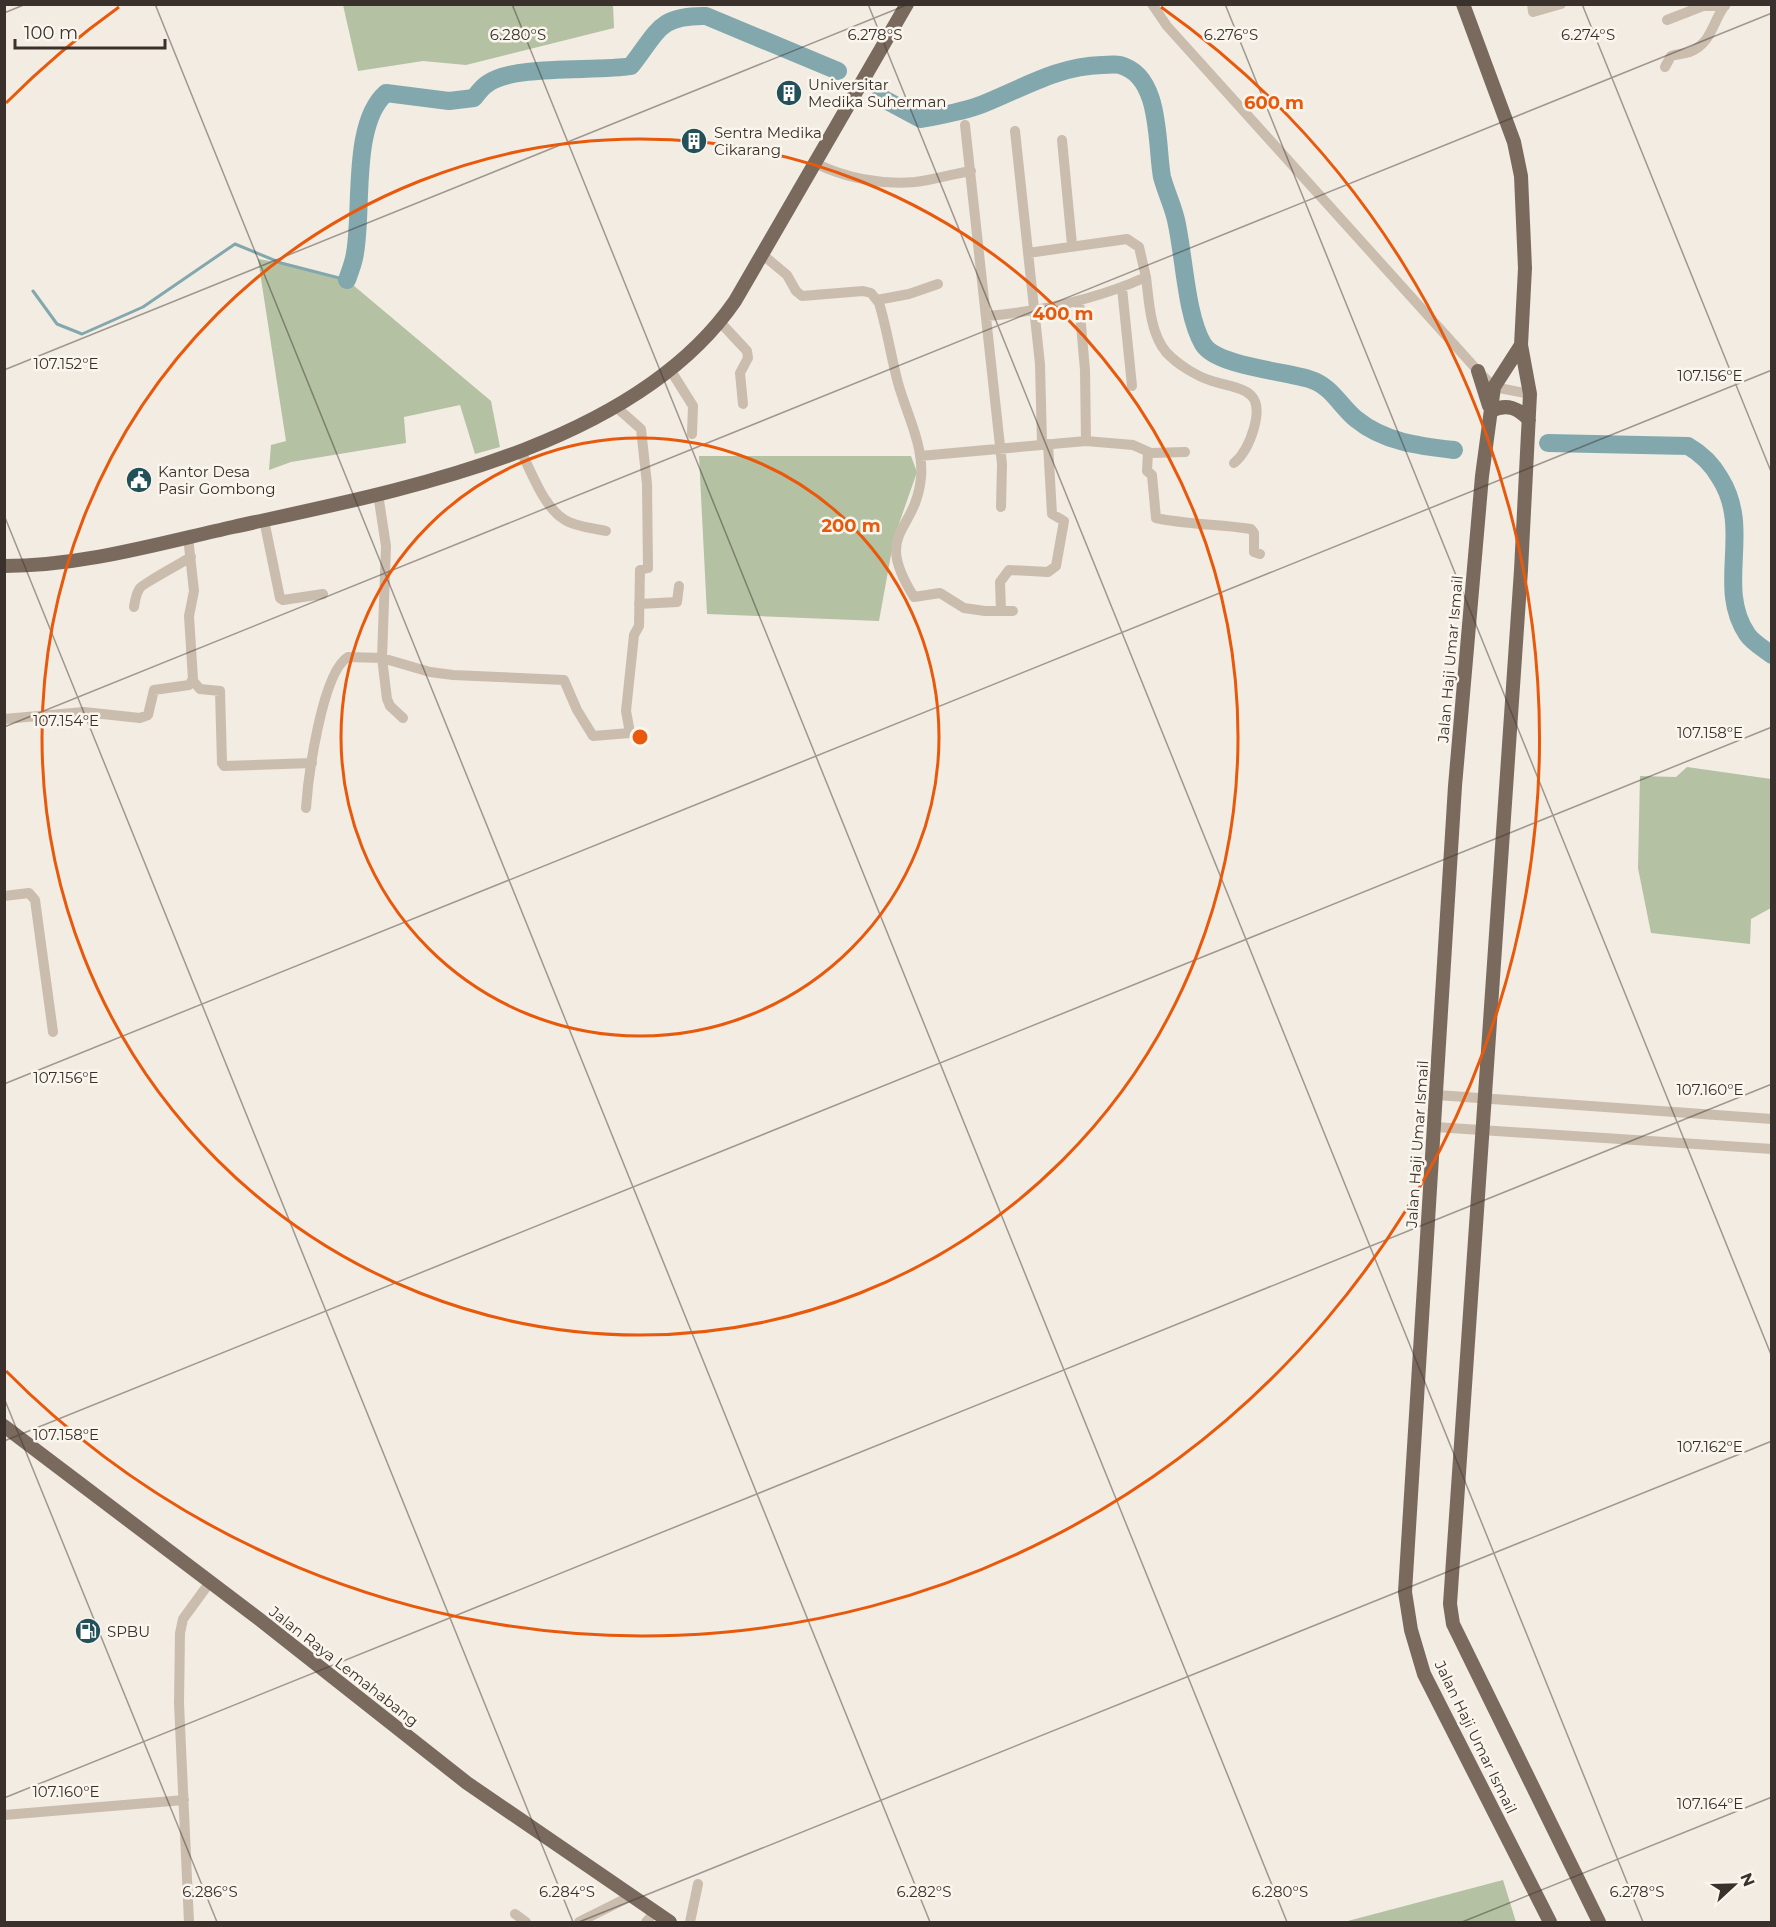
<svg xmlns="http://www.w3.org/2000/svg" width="1776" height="1927" viewBox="0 0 1776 1927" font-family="Montserrat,sans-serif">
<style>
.green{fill:#b4c1a2}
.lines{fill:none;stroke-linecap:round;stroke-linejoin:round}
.stream{stroke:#82a8ae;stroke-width:3}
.river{stroke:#82a8ae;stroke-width:18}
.minor{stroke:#cabdae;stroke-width:10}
.major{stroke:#7a6a5e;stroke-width:14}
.ticks{fill:none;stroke:#3a312c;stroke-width:1.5;stroke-opacity:0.45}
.ring{fill:none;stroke:#e8590c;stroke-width:3}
.labels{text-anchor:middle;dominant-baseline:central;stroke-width:5;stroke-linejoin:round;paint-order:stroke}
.poi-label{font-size:15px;fill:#3a312c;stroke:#faf6ee;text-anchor:start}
.street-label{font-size:15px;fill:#3a312c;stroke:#faf6ee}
.ticks-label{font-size:15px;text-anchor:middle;fill:#3a312c;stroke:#faf6ee;stroke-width:5;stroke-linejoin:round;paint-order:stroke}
.centre{fill:#e8590c;stroke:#faf6ee;stroke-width:3}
.ring-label{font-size:18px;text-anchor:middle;font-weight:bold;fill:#e8590c;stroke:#faf6ee;stroke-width:5;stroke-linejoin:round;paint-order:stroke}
</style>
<rect width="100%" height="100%" fill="#f2ece2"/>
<!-- green -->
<path class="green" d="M343,5H613L614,28L466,65L423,61L358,71Z
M258,259L294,265L347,280L491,401L500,447L475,454L460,405L404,417L406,443L291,462L269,470L271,445L286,441Z
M699,456H911L917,472L894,538L879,621L707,614Z
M1687,767L1771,779V908L1751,919L1750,944L1651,933L1638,868L1640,776L1676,777Z
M1503,1880L1516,1922H1344Z"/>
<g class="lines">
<!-- stream -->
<path class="stream" d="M33,291L57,324L82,334L143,307L235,244L281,263L347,280"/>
<!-- river -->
<path class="river" d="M880,97L921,119C942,115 963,112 983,104C1023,88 1058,66 1102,65C1107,65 1115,64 1120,65C1162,76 1156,145 1162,177C1166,192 1173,206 1176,220C1184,254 1186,316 1203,344C1216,366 1284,371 1309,379C1332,386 1339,405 1356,419C1384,442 1419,446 1454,450
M347,280C350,271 354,262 355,253C363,209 351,124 386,93L449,101L474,98C478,93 482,87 487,84C513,64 596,72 631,66C658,32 658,15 706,16L838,71
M1548,443L1688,446C1702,454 1712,464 1720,478C1753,530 1715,586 1747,634C1752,642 1764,649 1772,655"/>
<!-- minor -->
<path class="minor" d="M1152,4L1167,26L1478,371L1494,387L1530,394
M1532,4L1533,12L1561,4
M1667,20L1703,6H1725
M1665,67L1671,56C1677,54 1684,54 1690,52C1713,42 1712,21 1726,4
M965,125L1002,464L1001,507
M1015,131L1040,364L1042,444
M1062,140L1072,245
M815,163C845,178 881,185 915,182C933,180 952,174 971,171
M763,255L787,275L796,291L802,296L863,291L871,293L879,303C887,329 891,357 898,383C906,412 924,446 921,477C916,534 872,530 914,597L940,593L964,608L985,611H1013
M1146,277C1149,301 1150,333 1166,352C1177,364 1196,376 1212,381C1241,390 1265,388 1254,428C1250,442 1245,454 1234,463
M1122,288L1132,386
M877,300L909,294L938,284
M1079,302L1085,370L1086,441
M987,316C1043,311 1095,300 1146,277L1139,247L1127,239L1028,253
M720,322L747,351L748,358L740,373L743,404
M671,371L693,406L692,434
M520,450C532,472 543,507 565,520C576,527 593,528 606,531
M1148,452L1147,471L1152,475L1156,518C1188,525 1220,524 1251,529L1254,533V552L1260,554
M920,456L1086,441L1133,445L1151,453L1185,452
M378,494L386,546L382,658L387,699L390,706L403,718
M264,520L280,598L283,600L323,594
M639,604L677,602L679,586
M134,607C135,601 136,593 140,588C142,584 183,562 191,557
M1001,611L1000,582L1009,570L1048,572L1056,566L1064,521L1052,514L1048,444
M193,681L200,689L220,691L222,763L224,766L312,763
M4,719L84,712L140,718L148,715L154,690L189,685L193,679L189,616L194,591L188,537
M306,808C308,778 322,672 348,657L382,658L430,672L453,675L564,680L577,710L593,736L630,733L626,711L634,635L639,626L640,570L648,568L647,484L641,429L615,406
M4,896L29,893L35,900L53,1032
M1437,1095L1772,1119
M1435,1127L1772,1149
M4,1815L184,1800
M515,1914L526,1922
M189,1922L179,1703L180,1633L183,1619L210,1582
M579,1922L631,1896
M646,1922L655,1912
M690,1922L698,1884"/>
<!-- major -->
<path class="major" d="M1463,4L1514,142L1521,176L1525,268L1521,345L1530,394L1521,570L1450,1604L1453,1624L1599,1922
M1521,345L1494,387L1482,476L1455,786L1405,1592L1411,1630L1424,1674L1550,1922
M1478,371L1489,406
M1491,411C1507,403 1518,408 1529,420
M4,566C82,566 157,544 233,527C397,491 633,449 735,301L907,4
M4,1426L259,1619L467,1783L670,1922"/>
</g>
<!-- ticks -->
<path class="ticks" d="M155,4L930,1922M512,4L1287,1922M868,4L1643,1922M1225,4L1772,1357M1582,4L1772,474M4,13L26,4M4,370L909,4M4,515L573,1922M4,727L1772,13M4,1084L1772,370M4,1398L217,1922M4,1441L1772,727M4,1798L1772,1084M579,1922L1772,1441M1462,1922L1772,1797"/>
<!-- distance rings -->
<g class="ring">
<circle cx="640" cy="737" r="299"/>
<circle cx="640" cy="737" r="598"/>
<path d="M6 103A897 897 0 0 1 119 7M1161 7A897 897 0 1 1 6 1371"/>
</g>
<!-- icons -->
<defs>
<g id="building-disc" transform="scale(1.35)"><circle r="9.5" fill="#235159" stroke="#faf6ee"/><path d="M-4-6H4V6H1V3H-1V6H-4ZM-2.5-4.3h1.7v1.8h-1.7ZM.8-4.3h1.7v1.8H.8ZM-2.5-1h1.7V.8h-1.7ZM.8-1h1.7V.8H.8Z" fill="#fff"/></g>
<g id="civic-disc" transform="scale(1.35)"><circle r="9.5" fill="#235159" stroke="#faf6ee"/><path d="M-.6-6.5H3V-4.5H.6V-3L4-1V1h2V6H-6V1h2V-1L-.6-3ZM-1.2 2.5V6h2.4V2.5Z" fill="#fff"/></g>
<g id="fuel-disc" transform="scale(1.35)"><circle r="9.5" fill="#235159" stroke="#faf6ee"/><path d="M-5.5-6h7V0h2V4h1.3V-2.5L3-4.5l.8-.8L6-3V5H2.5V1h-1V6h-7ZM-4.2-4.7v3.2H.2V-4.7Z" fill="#fff"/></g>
</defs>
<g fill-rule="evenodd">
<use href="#building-disc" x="789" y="93"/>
<use href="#building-disc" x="694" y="141"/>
<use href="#civic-disc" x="139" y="480"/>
<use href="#fuel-disc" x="88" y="1631"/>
</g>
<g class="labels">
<!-- poi labels -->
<g class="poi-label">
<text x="808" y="84">Universitar<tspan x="808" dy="17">Medika Suherman</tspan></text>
<text x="714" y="132">Sentra Medika<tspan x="714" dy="17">Cikarang</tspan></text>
<text x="158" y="471">Kantor Desa<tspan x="158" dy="17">Pasir Gombong</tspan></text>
<text x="107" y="1631">SPBU</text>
</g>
<!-- street labels -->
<g class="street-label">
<text transform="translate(1450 659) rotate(-85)">Jalan Haji Umar Ismail</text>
<text transform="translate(1417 1144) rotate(-86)">Jalan Haji Umar Ismail</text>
<text transform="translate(344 1666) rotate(38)">Jalan Raya Lemahabang</text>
<text transform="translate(1476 1737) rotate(64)">Jalan Haji Umar Ismail</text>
</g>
</g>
<g class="ticks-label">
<text x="518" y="40">6.280°S</text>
<text x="875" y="40">6.278°S</text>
<text x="1231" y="40">6.276°S</text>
<text x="1588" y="40">6.274°S</text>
<text x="66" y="369">107.152°E</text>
<text x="1710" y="381">107.156°E</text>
<text x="66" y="726">107.154°E</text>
<text x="1710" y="738">107.158°E</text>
<text x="66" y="1083">107.156°E</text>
<text x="1710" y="1095">107.160°E</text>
<text x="66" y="1440">107.158°E</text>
<text x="1710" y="1452">107.162°E</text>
<text x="66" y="1797">107.160°E</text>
<text x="1710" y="1809">107.164°E</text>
<text x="210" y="1897">6.286°S</text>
<text x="567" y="1897">6.284°S</text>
<text x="924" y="1897">6.282°S</text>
<text x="1280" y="1897">6.280°S</text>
<text x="1637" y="1897">6.278°S</text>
</g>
<circle cx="640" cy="737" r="9" class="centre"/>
<g class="ring-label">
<text x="1274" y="109">600 m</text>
<text x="1063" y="320">400 m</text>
<text x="851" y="532">200 m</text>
</g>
<!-- border -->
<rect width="1776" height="1927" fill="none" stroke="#3a312c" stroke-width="12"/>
<!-- north arrow -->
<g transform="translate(1734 1885) rotate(68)" stroke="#faf6ee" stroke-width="4.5" paint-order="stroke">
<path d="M0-4.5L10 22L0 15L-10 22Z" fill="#3a312c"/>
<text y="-9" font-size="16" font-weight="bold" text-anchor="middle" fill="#3a312c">N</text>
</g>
<!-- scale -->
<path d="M15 39v9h150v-9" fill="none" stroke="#3a312c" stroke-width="3"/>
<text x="24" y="39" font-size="18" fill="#3a312c" stroke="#faf6ee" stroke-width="4.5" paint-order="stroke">100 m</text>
</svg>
